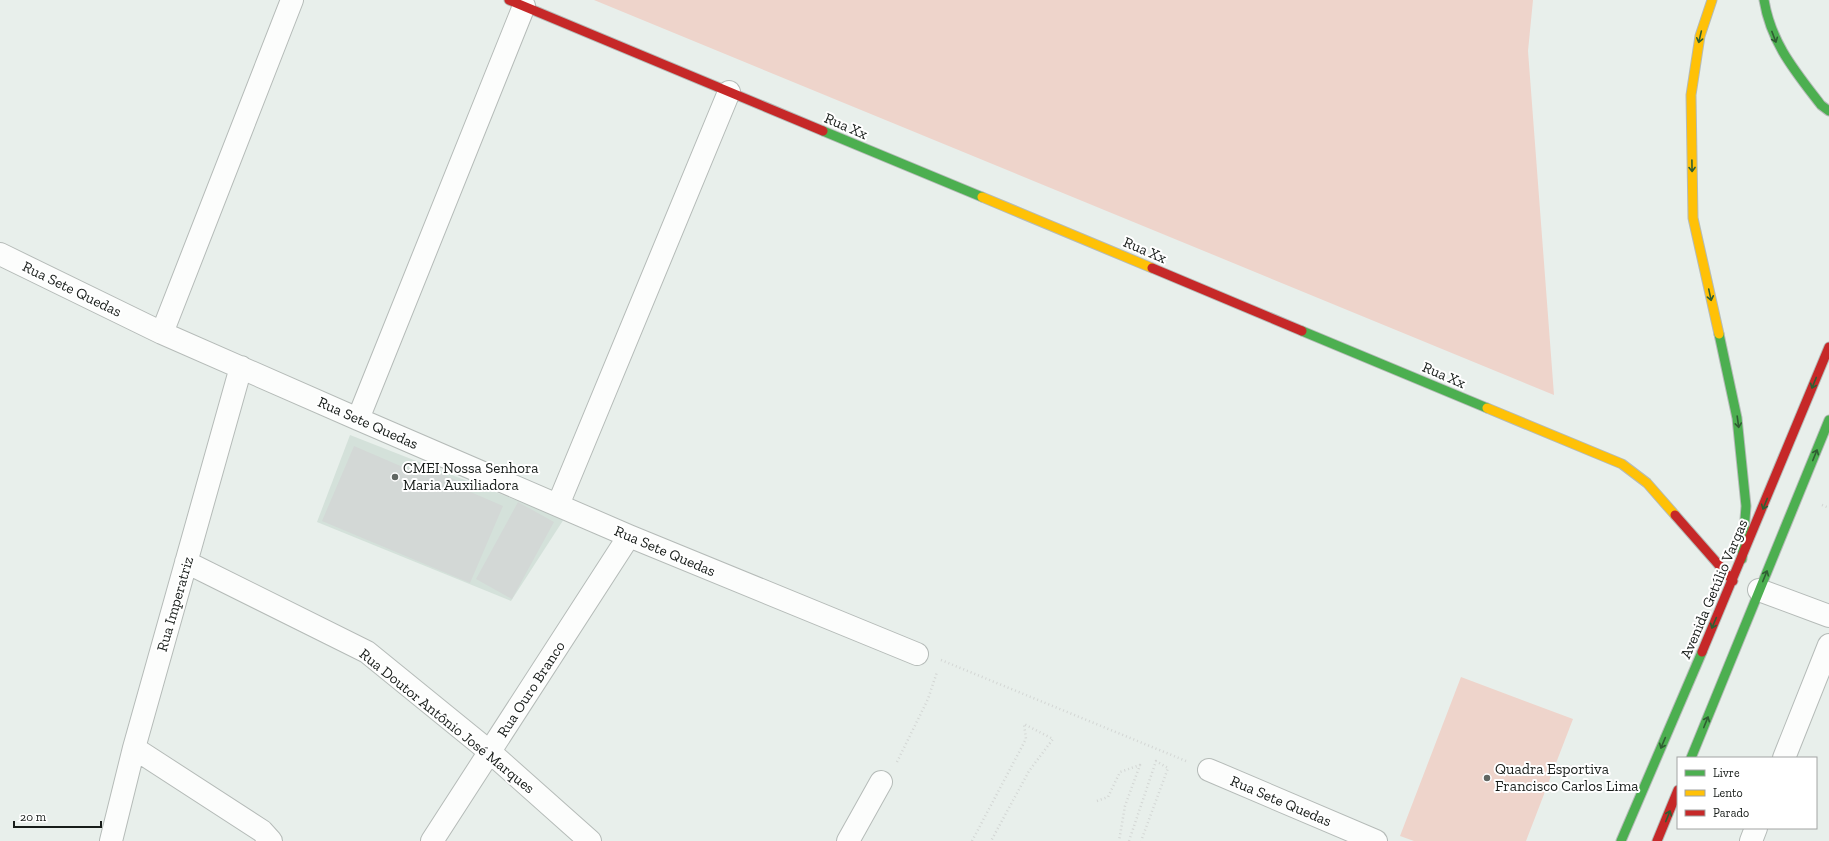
<svg xmlns="http://www.w3.org/2000/svg" width="1829" height="841" viewBox="0 0 1829 841" font-family="'Zilla Slab',serif">
<style>
.built{fill:#d4e1da}
.green{fill:#eed4cb}
.building{fill:#d3d8d6}
.lines{fill:none;stroke-linecap:round;stroke-linejoin:round}
.street-casing{stroke:#b5bbb8;stroke-width:24}
.fast-casing{stroke:#b5bbb8;stroke-width:11}
.slow-casing{stroke:#b5bbb8;stroke-width:11}
.jam-casing{stroke:#b5bbb8;stroke-width:11}
.path{stroke:#d3d6d4;stroke-width:2.5;stroke-dasharray:1 3;stroke-linecap:butt}
.street{stroke:#fcfdfc;stroke-width:22}
.fast{stroke:#4caf50;stroke-width:9}
.slow{stroke:#ffc107;stroke-width:9}
.jam{stroke:#c62828;stroke-width:9}
.oneway{stroke:#2f5e32}
.poi-dot{fill:#606662;stroke:#fff;stroke-width:1.5}
.labels{text-anchor:middle;dominant-baseline:central;stroke-width:4;stroke-linejoin:round;paint-order:stroke}
.street-label{font-size:15px;fill:#171c19;stroke:#fff}
.poi-label{font-size:15px;fill:#171c19;stroke:#fff;text-anchor:start}
</style>
<rect width="100%" height="100%" fill="#e8efeb"/>
<!-- built -->
<path class="built" d="M350,435L564,519L511,601L317,522Z"/>
<!-- green -->
<path class="green" d="M594,0H1533L1528,51L1554,395Z
M1461,677L1573,719L1526,841H1414L1400,836Z"/>
<!-- building -->
<path class="building" d="M354,446L426,477L430,469L468,485L466,490L503,506L470,583L322,521Z
M518,502L554,522L512,599L476,579Z"/>
<g class="lines">
<!-- street casing -->
<g class="street-casing">
<path id="street" d="M0,254L162,333L358,419L629,536L917,654
M162,333L292,0
M358,419L524,6
M558,505L729,92
M186,562L367,652L490,752L590,841
M1759,590L1829,616
M134,748L262,831L271,841
M1784,758L1829,645
M1209,770L1376,841
M111,841L134,748L241,367
M432,841L629,536
M848,841L881,782
M1751,841L1756,828"/>
</g>
<!-- fast casing -->
<g class="fast-casing">
<path id="fast" d="M1764,0C1771,43 1795,71 1821,105L1829,111
M823,131L982,197
M1302,331L1487,408
M1719,334L1737,418L1746,506L1742,559
M1691,758L1829,420
M1621,841L1702,652"/>
</g>
<!-- slow casing -->
<g class="slow-casing">
<path id="slow" d="M1712,0L1700,36L1691,95L1693,218L1719,334
M982,197L1152,268
M1487,408L1622,464L1647,483L1675,515"/>
</g>
<!-- jam casing -->
<g class="jam-casing">
<path id="jam" d="M509,0L823,131
M1152,268L1302,331
M1675,515L1733,581
M1702,652L1829,347
M1657,841L1678,790"/>
</g>
<!-- path -->
<path class="path" d="M1822,505L1829,508
M941,660L1186,761
M897,762L928,699L937,672
M1097,801L1108,797L1120,772L1140,765L1125,806L1119,841
M972,841L1026,739L1024,724L1053,739L1029,771L991,841
M1129,841L1156,761L1168,768L1141,841"/>
<!-- street -->
<use href="#street" class="street"/>
<!-- fast -->
<use href="#fast" class="fast"/>
<!-- slow -->
<use href="#slow" class="slow"/>
<!-- jam -->
<use href="#jam" class="jam"/>
</g>
<!-- one-way arrows -->
<defs><path id="oneway-shaft" d="M-6 0H5M1.5-3L5.5 0L1.5 3" fill="none" stroke-width="1.6" stroke-linecap="round" stroke-linejoin="round"/></defs>
<g class="oneway">
<use href="#oneway-shaft" transform="translate(1700 37) rotate(103)"/>
<use href="#oneway-shaft" transform="translate(1774 37) rotate(69)"/>
<use href="#oneway-shaft" transform="translate(1692 166) rotate(89)"/>
<use href="#oneway-shaft" transform="translate(1710 295) rotate(78)"/>
<use href="#oneway-shaft" transform="translate(1814 383) rotate(112)"/>
<use href="#oneway-shaft" transform="translate(1738 422) rotate(82)"/>
<use href="#oneway-shaft" transform="translate(1815 455) rotate(-68)"/>
<use href="#oneway-shaft" transform="translate(1765 504) rotate(112)"/>
<use href="#oneway-shaft" transform="translate(1765 576) rotate(-68)"/>
<use href="#oneway-shaft" transform="translate(1714 623) rotate(113)"/>
<use href="#oneway-shaft" transform="translate(1706 722) rotate(-68)"/>
<use href="#oneway-shaft" transform="translate(1663 743) rotate(113)"/>
<use href="#oneway-shaft" transform="translate(1668 816) rotate(-68)"/>
</g>
<!-- markers -->
<g class="poi-dot">
<circle cx="395" cy="477" r="4"/>
<circle cx="1487" cy="778" r="4"/>
</g>
<g class="labels">
<!-- street labels -->
<g class="street-label">
<text transform="translate(846 126) rotate(23)">Rua Xx</text>
<text transform="translate(1145 250) rotate(23)">Rua Xx</text>
<text transform="translate(72 289) rotate(26)">Rua Sete Quedas</text>
<text transform="translate(1444 375) rotate(23)">Rua Xx</text>
<text transform="translate(368 423) rotate(24)">Rua Sete Quedas</text>
<text transform="translate(665 551) rotate(23)">Rua Sete Quedas</text>
<text transform="translate(1714 589) rotate(-67)">Avenida Getúlio Vargas</text>
<text transform="translate(175 604) rotate(-74)">Rua Imperatriz</text>
<text transform="translate(531 689) rotate(-57)">Rua Ouro Branco</text>
<text transform="translate(447 721) rotate(39)">Rua Doutor Antônio José Marques</text>
<text transform="translate(1281 801) rotate(23)">Rua Sete Quedas</text>
</g>
<!-- poi labels -->
<g class="poi-label">
<text x="403" y="468">CMEI Nossa Senhora<tspan x="403" dy="17">Maria Auxiliadora</tspan></text>
<text x="1495" y="769">Quadra Esportiva<tspan x="1495" dy="17">Francisco Carlos Lima</tspan></text>
</g>
</g>
<!-- legend -->
<rect x="1677" y="757" width="140" height="72" fill="#ffffff" stroke="#a2a4a3"/>
<rect x="1685" y="770" width="20" height="6" fill="#4caf50" stroke="#a2a4a3"/>
<text x="1713" y="777" font-size="12" fill="#171c19">Livre</text>
<rect x="1685" y="790" width="20" height="6" fill="#ffc107" stroke="#a2a4a3"/>
<text x="1713" y="797" font-size="12" fill="#171c19">Lento</text>
<rect x="1685" y="810" width="20" height="6" fill="#c62828" stroke="#a2a4a3"/>
<text x="1713" y="817" font-size="12" fill="#171c19">Parado</text>
<!-- scale -->
<path d="M14 821v6h87v-6" fill="none" stroke="#171c19" stroke-width="2"/>
<text x="20" y="821" font-size="12" fill="#171c19" stroke="#ffffff" stroke-width="3" paint-order="stroke">20 m</text>
</svg>
